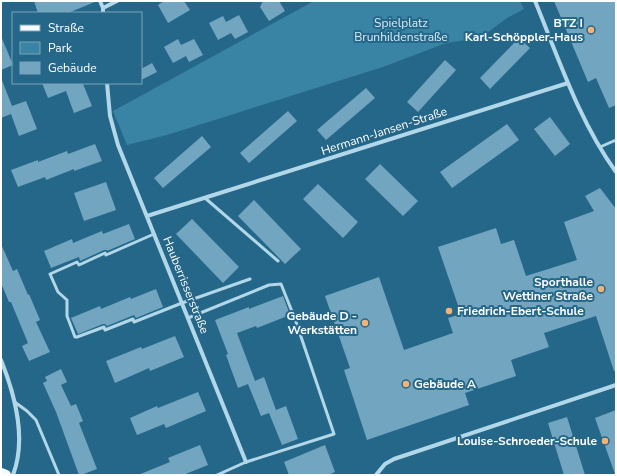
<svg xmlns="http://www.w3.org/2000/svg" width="617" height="476" viewBox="0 0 617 476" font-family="'Nunito Sans',sans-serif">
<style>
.green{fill:#3983a5}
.building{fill:#72a6c0}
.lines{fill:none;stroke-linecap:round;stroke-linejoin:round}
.service{stroke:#b1d7e9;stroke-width:3}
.minor{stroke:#b1d7e9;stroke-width:4}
.primary{stroke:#f5fafe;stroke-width:10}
.poi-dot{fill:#f3b376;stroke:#256789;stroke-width:1.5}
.labels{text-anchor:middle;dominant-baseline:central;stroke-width:4;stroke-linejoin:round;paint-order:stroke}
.park-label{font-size:12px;fill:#d6ecf7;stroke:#256789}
.poi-label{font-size:12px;font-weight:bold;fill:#fff;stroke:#256789;text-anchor:end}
.street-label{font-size:12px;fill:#fff;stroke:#256789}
</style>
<rect width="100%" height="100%" fill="#256789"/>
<!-- green -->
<path class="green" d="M314,1H520L524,9L507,18L480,38L446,43L383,67L167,135L127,145L113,111Z"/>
<!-- building -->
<path class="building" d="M34,1H97L68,13H38Z
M164,1H184L190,10L168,23L158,5Z
M263,1H279L285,11L269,21L260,7Z
M554,1H616V105L609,108L596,78L588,82Z
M239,15L248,32L235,39L231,33L218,40L209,23L223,16L226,22Z
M1,36L13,65L1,70Z
M519,38L530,48L490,89L480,78Z
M178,39L181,45L194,39L203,55L189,62L186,56L173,63L164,47Z
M445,60L456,70L418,112L407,102Z
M152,63L157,72L141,80V69Z
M1,78L12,106L26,101L37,129L19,136L11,114L1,118Z
M42,83H85L83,84L92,106L74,113L66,91L48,98Z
M366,88L375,98L326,140L317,130Z
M288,111L297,121L249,163L240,153Z
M550,117L570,144L555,156L534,129Z
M507,124L519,140L452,188L440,172Z
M202,136L211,147L163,188L154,178Z
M95,144L102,161L74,171V169L46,180L45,177L18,187L11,170L38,160V162L67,151L68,154Z
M380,164L418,201L403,216L365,179Z
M106,182L116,210L84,221L74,193Z
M318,184L358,222L343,238L303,199Z
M600,188L616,209V371H614L596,316L544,333L549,347L511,360L516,376L465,393L469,405L367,440L344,370L350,368L325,296L379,277L404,350L453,333L448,318L461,314L438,247L496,228L501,244L514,240L526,276L577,260L564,222L594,211L585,196Z
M254,200L301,249L285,264L238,216Z
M192,219L239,267L223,283L176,234Z
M129,224L135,239L107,251V250H104L80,261L79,257L51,268L44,251L72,239L73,243L102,231L103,234Z
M1,244L13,271L17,269L28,295L29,294L40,320L36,322L50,352L29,361L22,346L28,343L11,302H9L1,283Z
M156,289L163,307L136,318L134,315L107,326L105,324H103L78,334L71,318L100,306L101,309L130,297L131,299Z
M283,296L290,315L257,328L256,326L237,333L255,381L264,377L276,410L286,406L298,439L282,445L269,413L261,416L248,384L238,388L226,355L228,354L215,320L249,307V309Z
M175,336L184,357L150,371L149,368L115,383L106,361L141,347L142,349Z
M61,369L67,382L61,385L71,406L76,404L83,421L79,423L97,469L81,475H79L56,412L43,383L47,381L45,377Z
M198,392L206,411L166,428L164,424L137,435L130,418L157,406L158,408Z
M616,410V474H615L595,418Z
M567,417L585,475H564L548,423Z
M200,445L208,465L183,475H138L170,462L168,458Z
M325,445L335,472L328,475H289L284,462Z"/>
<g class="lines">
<!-- service -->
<path class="service" d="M600,147L616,140
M205,198L278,261
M154,234L106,255L105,253L79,265L77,262L50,274L58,292L67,300V316L75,337H77L104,327L105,330L133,319L134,322L182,303L250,279
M188,318L269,285L281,284L295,319L334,434L246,462L217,475
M16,403L27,411L36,420L59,475"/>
<!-- minor -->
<path class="minor" d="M100,1L103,8V13
M535,1C559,59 579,121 616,172
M103,8L117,1
M107,83L110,116L118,145L246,462
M147,216L568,83
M1,360C15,395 27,438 13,475
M376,475L385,464L394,459L616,385"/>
<!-- primary -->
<path class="primary" d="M1,473L6,475"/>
</g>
<!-- markers -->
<g class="poi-dot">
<circle cx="591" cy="30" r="4"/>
<circle cx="601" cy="289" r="4"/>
<circle cx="449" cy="311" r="4"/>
<circle cx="365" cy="323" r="4"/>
<circle cx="406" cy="384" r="4"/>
<circle cx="605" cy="441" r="4"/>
</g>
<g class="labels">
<!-- park labels -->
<g class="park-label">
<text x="401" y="23">Spielplatz<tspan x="401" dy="14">Brunhildenstraße</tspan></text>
</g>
<!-- poi labels -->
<g class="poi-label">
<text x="583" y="23">BTZ I<tspan x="583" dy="14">Karl-Schöppler-Haus</tspan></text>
<text x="593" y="282">Sporthalle<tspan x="593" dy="14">Wettiner Straße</tspan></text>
<text x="457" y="311" text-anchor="start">Friedrich-Ebert-Schule</text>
<text x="357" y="316">Gebäude D -<tspan x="357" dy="14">Werkstätten</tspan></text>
<text x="414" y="384" text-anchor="start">Gebäude A</text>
<text x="597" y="441">Louise-Schroeder-Schule</text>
</g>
<!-- street labels -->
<g class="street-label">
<text transform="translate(384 131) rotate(-18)">Hermann-Jansen-Straße</text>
<text transform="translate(186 285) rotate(68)">Hauberrisserstraße</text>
</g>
</g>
<!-- border -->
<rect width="617" height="476" fill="none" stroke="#ffffff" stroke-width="4"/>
<!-- legend -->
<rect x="12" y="12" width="130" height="72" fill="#256789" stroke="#7ca4b8"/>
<rect x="20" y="25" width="20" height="6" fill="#f5fafe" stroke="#7ca4b8"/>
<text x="48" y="32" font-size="12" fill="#ffffff">Straße</text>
<rect x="20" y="42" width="20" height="12" fill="#3983a5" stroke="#7ca4b8"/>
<text x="48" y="52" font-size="12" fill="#ffffff">Park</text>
<rect x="20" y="62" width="20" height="12" fill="#72a6c0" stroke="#7ca4b8"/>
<text x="48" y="72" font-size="12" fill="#ffffff">Gebäude</text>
</svg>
